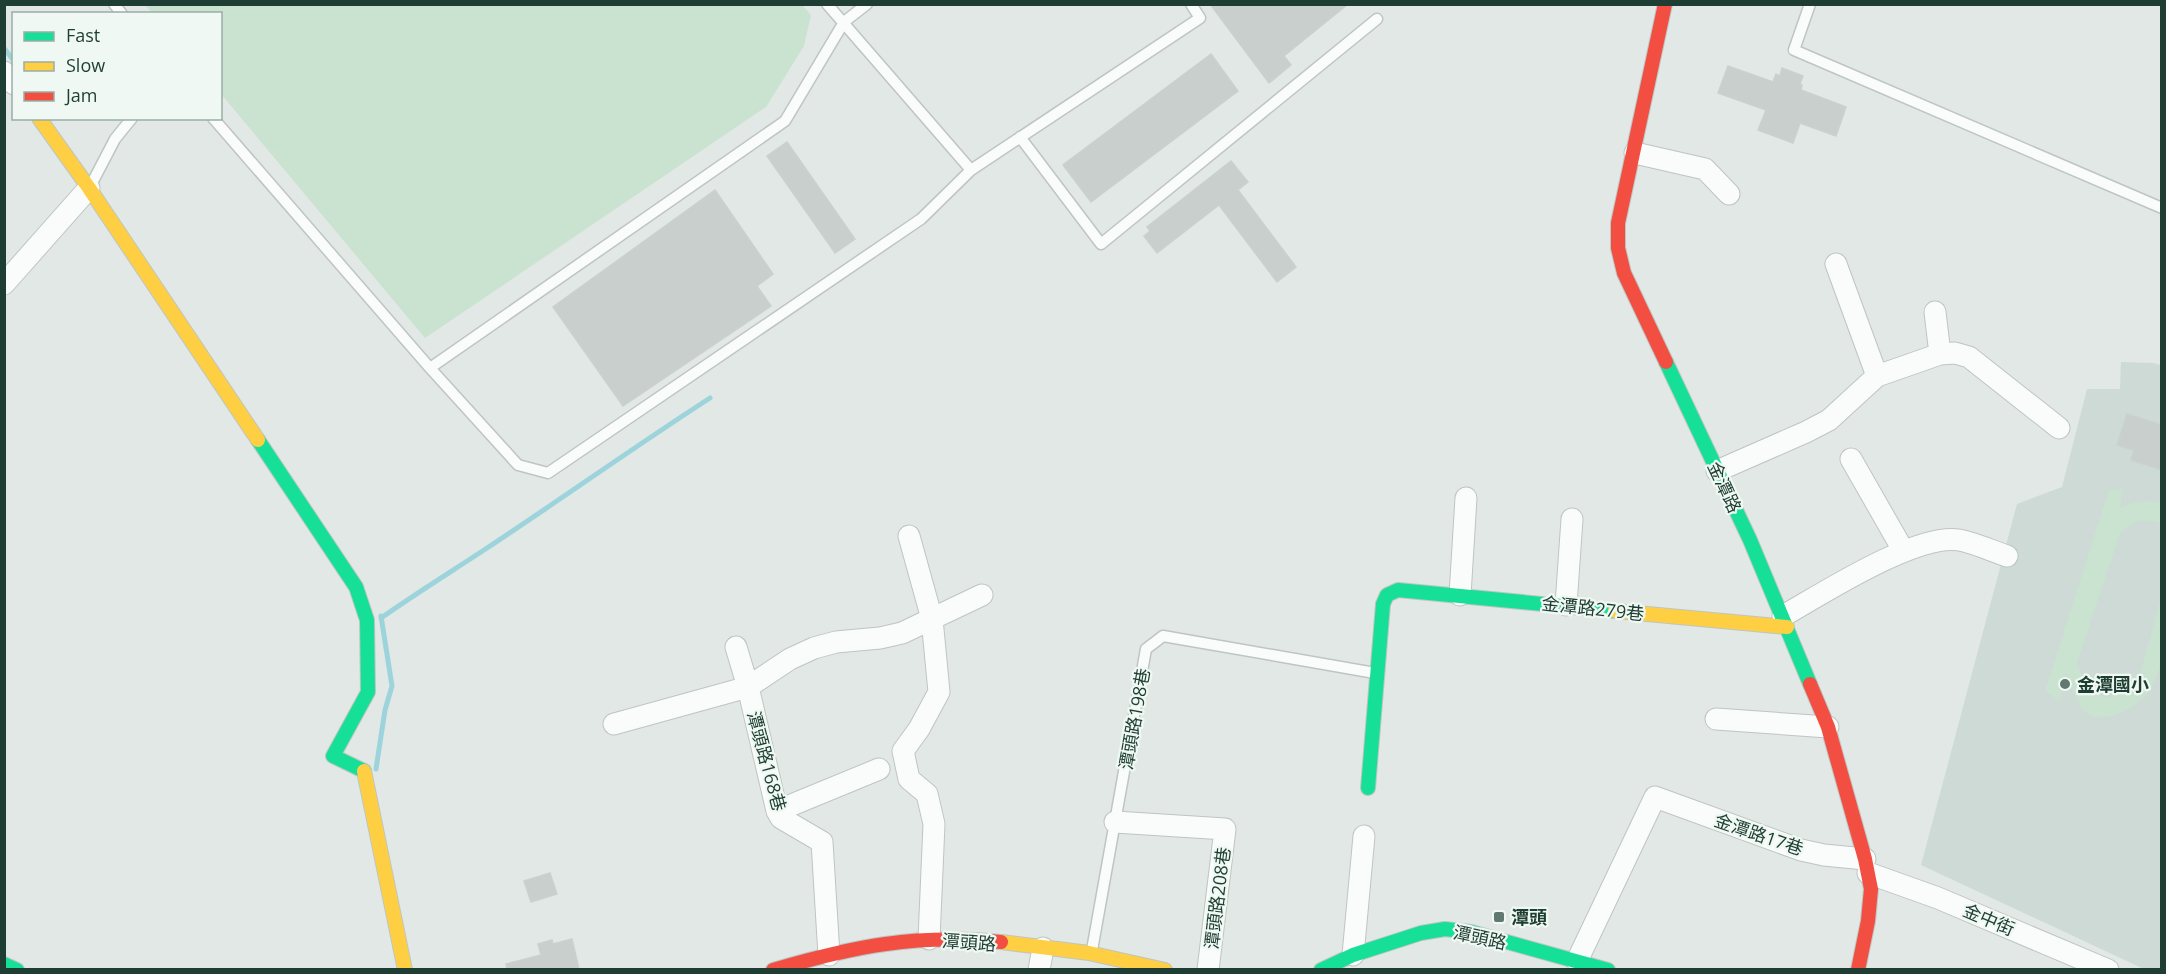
<svg xmlns="http://www.w3.org/2000/svg" width="2166" height="974" viewBox="0 0 2166 974" font-family="'Open Sans','Noto Sans TC',sans-serif">
<style>
.built{fill:#cedad5}
.green{fill:#c9e3d0}
.lines{fill:none;stroke-linecap:round;stroke-linejoin:round}
.stream{stroke:#9dd4db;stroke-width:5}
.building{fill:#c8cfcc;stroke:#cad1ce;stroke-width:1.5}
.lane-casing{stroke:#bec5c2;stroke-width:13}
.street-casing{stroke:#bec5c2;stroke-width:23}
.fast-casing{stroke:#bdc6c2;stroke-width:16}
.slow-casing{stroke:#bdc6c2;stroke-width:16}
.jam-casing{stroke:#bdc6c2;stroke-width:16}
.lane{stroke:#fafcfb;stroke-width:10}
.street{stroke:#fafcfb;stroke-width:21}
.fast{stroke:#16e098;stroke-width:14}
.slow{stroke:#ffcf43;stroke-width:14}
.jam{stroke:#f24e42;stroke-width:14}
.poi-dot{fill:#627971;stroke:#eff8f3;stroke-width:2}
.labels{text-anchor:middle;dominant-baseline:central;stroke-width:4.5;stroke-linejoin:round;paint-order:stroke}
.street-label{font-size:18px;fill:#1e3d33;stroke:#eff8f3}
.poi-label{font-size:18px;font-weight:bold;fill:#1e3d33;stroke:#eff8f3;text-anchor:start}
</style>
<rect width="100%" height="100%" fill="#e1e8e5"/>
<!-- built -->
<path class="built" d="M2121,362L2153,363L2161,365V969H2144L1921,865L2017,504L2062,487L2087,389H2120Z"/>
<!-- green -->
<path class="green" d="M802,5L811,15L804,46L766,107L425,338L221,94L220,14L152,13L145,5Z
M2123,489L2120,508C2135,502 2145,498 2161,503V527L2158,522C2139,519 2135,521 2120,533L2077,663C2089,699 2107,708 2138,681L2161,598C2162,627 2166,658 2153,685C2144,705 2103,729 2084,711C2077,704 2071,682 2067,673L2059,701L2045,691L2109,490Z"/>
<g class="lines">
<!-- stream -->
<path class="stream" d="M4,48L14,61
M381,618C415,594 449,573 484,550C560,500 634,447 710,398
M376,769L385,710L392,686L381,616"/>
</g>
<!-- building -->
<path class="building" d="M1210,4H1348L1284,56L1291,65L1269,83Z
M1211,54L1238,91L1091,202L1063,165Z
M1728,66L1773,82L1776,74L1780,76L1782,68L1803,76L1800,84L1802,85L1801,90L1846,107L1836,136L1800,123L1793,143L1758,130L1766,110L1718,93Z
M787,142L855,239L835,253L767,156Z
M1231,161L1248,182L1238,190L1296,267L1277,282L1219,205L1157,253L1144,236L1150,231L1147,227Z
M715,190L773,274L757,286L771,306L623,406L553,307Z
M2127,414L2162,425V470L2131,460L2134,450L2117,445Z
M550,873L557,894L531,902L524,881Z
M572,939L579,969H507L506,964L541,955L538,944L552,940L553,944Z"/>
<g class="lines">
<!-- lane casing -->
<g class="lane-casing">
<path id="lane" d="M114,4L122,14
M827,4L971,170L1200,18L1191,4
M1810,4L1794,50L2162,208
M213,118L430,368L785,121L844,22L867,4
M1020,137L1101,244L1377,19
M91,185L115,139L132,118
M430,368L518,465L548,473L921,219L971,170
M1092,950L1146,649L1163,636L1375,673"/>
</g>
<!-- street casing -->
<g class="street-casing">
<path id="street" d="M4,72L14,84
M1635,153L1705,169L1729,194
M1836,264L1877,376
M4,284L89,188
M1935,312L1940,354
M1851,459L1903,550
M1717,471L1806,432L1829,420L1877,376L1940,354L1955,353L1969,357L2059,428
M909,536L932,619L939,692L919,729L903,751L909,779L927,794L934,824L929,939
M1460,595L1466,498
M1566,605L1572,519
M1783,616C1822,594 1916,533 1959,540C1975,543 1992,551 2007,556
M736,647L748,687L777,811L781,818L822,842L829,955
M1716,719L1828,727
M614,724L748,687L790,659L814,648L836,642L880,638L902,633L982,595
M777,811L879,769
M1115,822L1225,829L1208,970
M1868,873L1938,898L2108,970
M1353,955L1364,836
M1577,961L1655,797L1801,850L1824,855L1865,859
M1039,970L1043,948"/>
</g>
<!-- fast casing -->
<g class="fast-casing">
<path id="fast" d="M1666,362L1750,540L1810,684
M258,440L356,587L367,620L368,692L333,756L364,771
M1368,788L1383,604L1387,595L1398,590L1615,611
M4,964L17,970
M1321,970L1353,955L1421,933L1445,929L1471,932L1608,970"/>
</g>
<!-- slow casing -->
<g class="slow-casing">
<path id="slow" d="M39,118L89,188L258,440
M1615,611L1787,627
M364,771L405,970
M1001,942L1089,953L1165,970"/>
</g>
<!-- jam casing -->
<g class="jam-casing">
<path id="jam" d="M1665,4L1618,223V248L1624,273L1666,362
M1810,684L1828,727L1865,859L1871,889L1868,921L1858,970
M773,970C855,946 915,934 1001,942"/>
</g>
<!-- lane -->
<use href="#lane" class="lane"/>
<!-- street -->
<use href="#street" class="street"/>
<!-- fast -->
<use href="#fast" class="fast"/>
<!-- slow -->
<use href="#slow" class="slow"/>
<!-- jam -->
<use href="#jam" class="jam"/>
</g>
<!-- markers -->
<g class="poi-dot">
<circle cx="2065" cy="684" r="6"/>
<rect x="1493" y="911" width="12" height="12" rx="3"/>
</g>
<g class="labels">
<!-- street labels -->
<g class="street-label">
<text transform="translate(1725 487) rotate(65)">金潭路</text>
<text transform="translate(1593 608) rotate(6)">金潭路279巷</text>
<text transform="translate(1134 719) rotate(-80)">潭頭路198巷</text>
<text transform="translate(767 761) rotate(75)">潭頭路168巷</text>
<text transform="translate(1759 834) rotate(19)">金潭路17巷</text>
<text transform="translate(1217 898) rotate(-83)">潭頭路208巷</text>
<text transform="translate(1989 919) rotate(23)">金中街</text>
<text transform="translate(1480 937) rotate(12)">潭頭路</text>
<text transform="translate(969 942) rotate(4)">潭頭路</text>
</g>
<!-- poi labels -->
<g class="poi-label">
<text x="2077" y="684">金潭國小</text>
<text x="1511" y="917">潭頭</text>
</g>
</g>
<!-- border -->
<rect width="2166" height="974" fill="none" stroke="#1e3d33" stroke-width="12"/>
<!-- legend -->
<rect x="12" y="12" width="210" height="108" fill="#eff8f3" stroke="#9bada6" stroke-width="1.5"/>
<rect x="24" y="32" width="30" height="9" fill="#16e098" stroke="#9bada6" stroke-width="1.5"/>
<text x="66" y="42" font-size="18" fill="#1e3d33">Fast</text>
<rect x="24" y="62" width="30" height="9" fill="#ffcf43" stroke="#9bada6" stroke-width="1.5"/>
<text x="66" y="72" font-size="18" fill="#1e3d33">Slow</text>
<rect x="24" y="92" width="30" height="9" fill="#f24e42" stroke="#9bada6" stroke-width="1.5"/>
<text x="66" y="102" font-size="18" fill="#1e3d33">Jam</text>
</svg>
